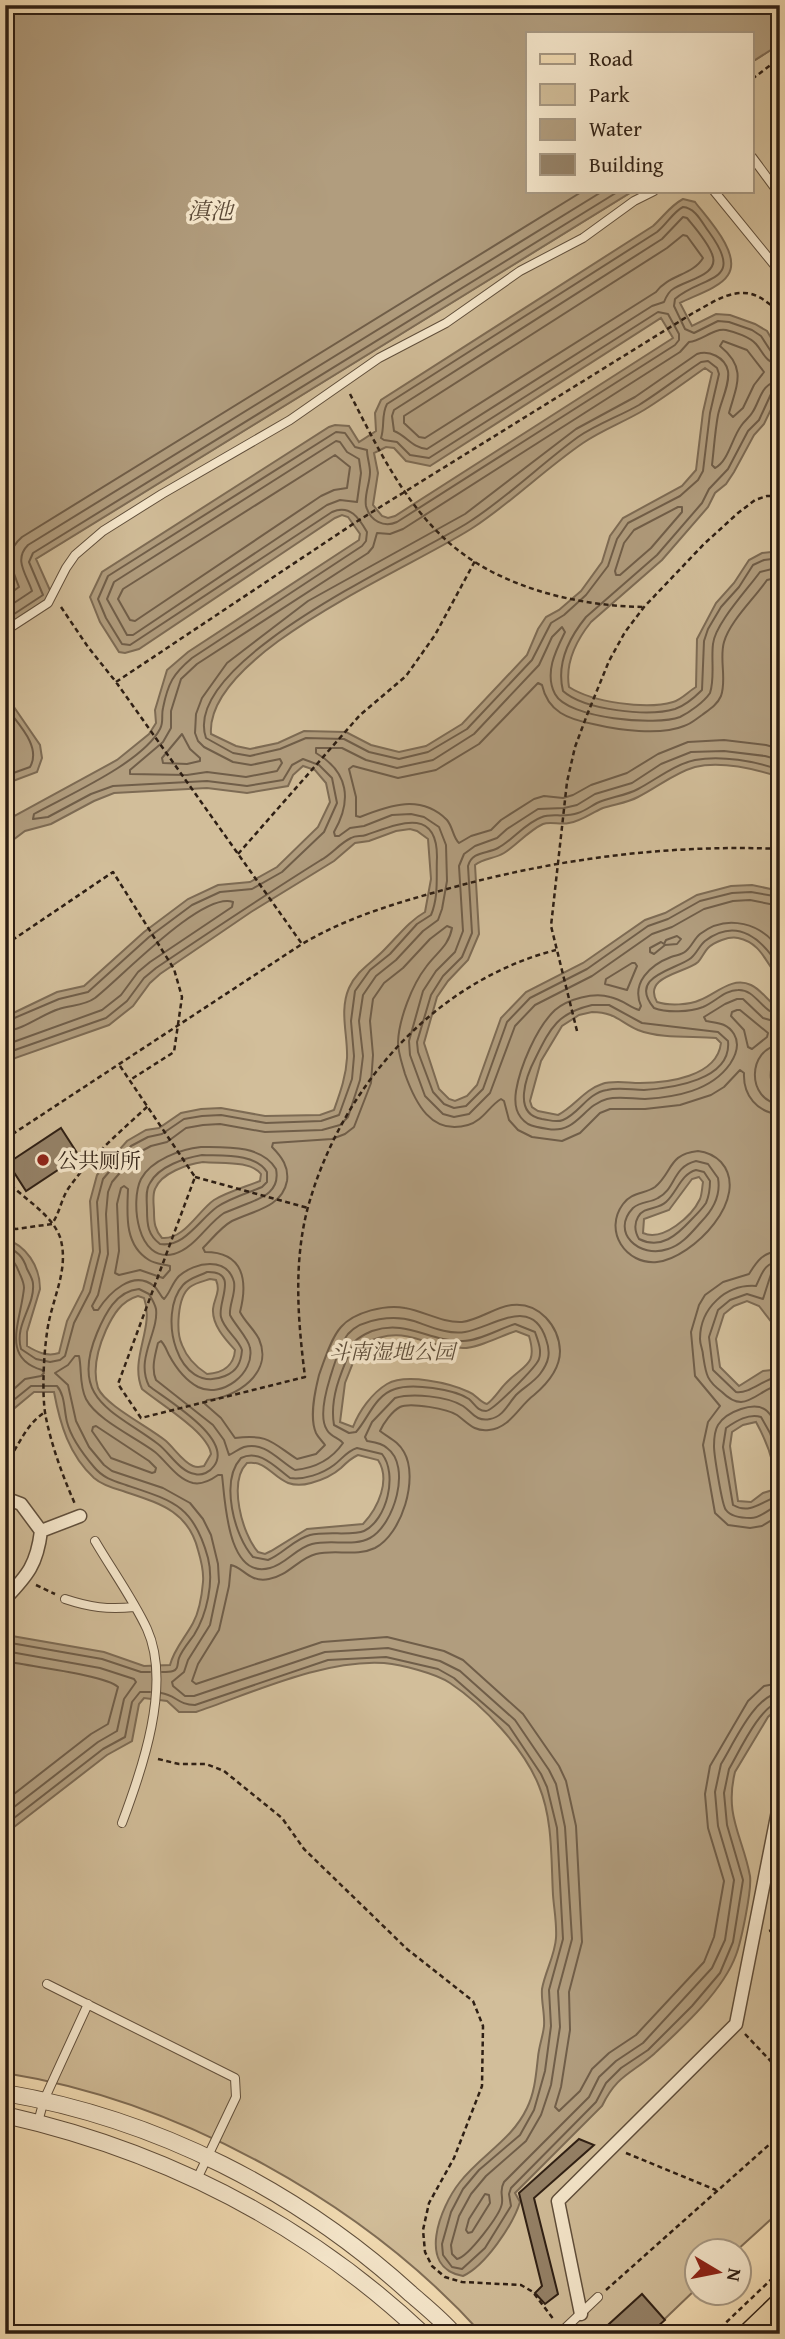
<svg xmlns="http://www.w3.org/2000/svg" width="785" height="2339" viewBox="0 0 785 2339" font-family="'Gentium Book Plus','Noto Serif SC',serif">
<style>
.green{fill:#d2be9a;stroke:#806e57;stroke-width:2}
.water{fill:#b19d7e;stroke:#7d6b54;stroke-width:2;fill-rule:evenodd}
.lines{fill:none;stroke-linecap:round;stroke-linejoin:round}
.shore{stroke:#705e49;stroke-width:2}
.building{fill:#958268;stroke:#2e1f14;stroke-width:2}
.service-casing{stroke:#604f3c;stroke-width:10}
.pedestrian-casing{stroke:#604f3c;stroke-width:15}
.minor-casing{stroke:#604f3c;stroke-width:18}
.primary-casing{stroke:#2e1f14;stroke-width:27}
.path{stroke:#2e1f14;stroke-width:2.5;stroke-dasharray:5 3.5;stroke-linecap:butt}
.service{stroke:#f8eacf;stroke-width:8}
.pedestrian{stroke:#f8eacf;stroke-width:12}
.minor{stroke:#f8eacf;stroke-width:16}
.primary{stroke:#f4deb5;stroke-width:24}
.poi-dot{fill:#8f2418;stroke:#f8eacf;stroke-width:2.5}
.labels{text-anchor:middle;dominant-baseline:central;stroke-width:7;stroke-linejoin:round;paint-order:stroke}
.poi-label{font-size:21px;fill:#2e1f14;stroke:#f8eacf;text-anchor:start}
.park-label{font-size:21px;font-style:italic;fill:#5f4f3c;stroke:#f8eacf}
.water-label{font-size:23px;font-style:italic;fill:#5c4b39;stroke:#f8eacf}
</style>
<rect width="100%" height="100%" fill="#f4deb5"/>
<filter id="stains"><feTurbulence type="fractalNoise" baseFrequency=".00286" numOctaves="4"/><feColorMatrix values="0 0 0 0 .2 0 0 0 0 .09 0 0 0 0 .02 0 0 0 .5 -.17"/></filter>
<radialGradient id="worn" r=".72"><stop offset=".6" stop-color="#630" stop-opacity="0"/><stop offset="1" stop-color="#630" stop-opacity=".3"/></radialGradient>
<!-- green -->
<path class="green" d="M780,44V2211L736,2251L698,2252L697,2288L649,2334H482C364,2203 180,2101 5,2073V628L35,559L633,191H752V62Z"/>
<!-- water -->
<path class="water" d="M5,5H780V44L752,62V33H528V191H633L36,559L53,597L5,628Z
M683,199L695,202C707,218 742,254 728,275C720,288 693,296 680,303L692,326L716,314L730,315L755,324L767,331L780,353V380L777,397L764,424L754,435L734,472L726,484L715,493L708,507L662,560L591,622C575,642 565,663 569,687C592,702 646,710 673,702C681,700 689,691 696,687L697,639L716,603L734,583L749,560L762,553L780,551V777C755,769 721,761 695,767C674,773 658,787 638,797C627,803 615,804 603,808C591,813 582,821 569,823C560,825 550,821 543,824C528,831 517,845 504,853C494,859 484,858 475,865L479,934L468,960L448,981L437,997L424,1043L439,1089L449,1099L455,1101L467,1096L477,1085L501,1018L526,992L583,963L645,920L665,913L697,895L731,886L752,885L780,891V980C766,964 762,943 738,938C729,936 714,942 708,948C704,952 702,958 698,962C686,973 642,976 657,1002C669,1006 689,1005 700,1000C716,994 732,976 751,985C762,990 769,1003 780,1009V1061L772,1066C769,1077 770,1083 780,1089V1272L773,1286L772,1300L780,1314V1333L759,1306L747,1301L734,1306L724,1314L716,1339L720,1367L739,1386L763,1371L780,1369V1706L768,1717L735,1772C724,1816 743,1837 750,1876C752,1890 741,1942 736,1955C723,1991 682,2028 654,2054C631,2074 617,2075 602,2106L515,2193L520,2202C513,2225 485,2266 463,2276C416,2268 440,2207 460,2182C481,2155 512,2140 527,2108C535,2092 536,2074 538,2057C539,2046 543,2036 544,2026C545,2014 541,2001 542,1989C545,1972 555,1955 556,1938C557,1924 554,1909 553,1895C551,1859 553,1820 539,1786C524,1748 483,1705 450,1683C435,1673 402,1665 384,1663C324,1659 252,1693 196,1712H179L167,1701L144,1698L139,1704L132,1741L107,1755L5,1834L6,1635L104,1652L144,1666L170,1665C174,1649 185,1638 193,1623C199,1612 202,1594 203,1582C204,1571 201,1560 198,1550C188,1510 158,1503 123,1491C112,1488 102,1485 94,1478C69,1455 60,1424 54,1392H34L5,1416V1239C26,1245 40,1266 40,1289L27,1332V1346C37,1352 47,1357 59,1353L67,1321L83,1290L93,1251L90,1201L97,1175L127,1141L146,1130L159,1128L181,1113L201,1109L221,1108L265,1116L320,1115L334,1110C340,1093 346,1077 347,1058C348,1035 339,1011 349,988C357,970 373,962 385,949C398,936 409,921 425,912L431,879L428,839L417,831L410,829L396,831L369,841L355,843L334,861L251,912L160,974L150,983L133,1006L109,1025L15,1058L5,1068V1017L57,992L84,986L144,932L188,899L218,885L250,882L277,867L318,827L330,802L326,783L315,770L303,766L293,775L288,786L247,793L207,788L114,793L94,801L51,824L25,831L5,846V821L117,760L149,734L156,723L155,710L167,670L188,652L359,540L360,534L348,517L342,515L335,518L139,649L125,653L119,652L100,622L90,597L102,572L329,427L335,425L349,426L359,442L376,431L375,413L381,400L653,226C664,216 670,206 683,199ZM661,318L673,338L395,516L388,518L382,516L373,505L378,473L374,453L386,447L394,448L406,461L430,466ZM705,368L712,373L703,412L696,470L682,486L623,518L610,536L602,562L581,591L559,610L546,617L538,629L527,655L462,724L426,746L399,752L371,745L346,732L304,731L278,743L250,749L236,746L211,734C205,652 414,567 474,527C512,502 545,469 583,443C602,430 624,422 644,410C665,397 685,382 705,368ZM592,1012C615,1012 620,1022 638,1030C661,1039 692,1036 716,1038L721,1043C717,1077 667,1083 640,1083C628,1083 613,1080 602,1084C584,1090 575,1106 558,1115L538,1111L532,1107L530,1101L541,1061L562,1026L579,1015ZM203,1162C220,1164 250,1160 261,1174L260,1181C245,1187 227,1192 214,1200C198,1211 184,1240 162,1238C155,1230 154,1223 154,1212C154,1205 152,1196 155,1189C161,1173 188,1164 203,1162ZM699,1177L703,1182C702,1188 702,1194 700,1199C692,1216 663,1242 643,1233L644,1219L669,1210L692,1179ZM210,1279L216,1280C221,1292 214,1298 213,1309C212,1325 225,1339 235,1350C234,1366 222,1373 207,1374C196,1367 187,1358 182,1345C176,1332 177,1297 190,1287C195,1283 204,1281 210,1279ZM138,1296L144,1298C155,1328 129,1358 142,1389C160,1404 208,1432 211,1454L204,1466C199,1467 198,1468 193,1466C183,1462 174,1448 166,1441C149,1427 105,1405 98,1388C92,1369 98,1348 106,1330C113,1315 121,1301 138,1296ZM516,1331L529,1336C538,1366 524,1364 506,1383C499,1390 495,1398 487,1404C479,1402 477,1395 469,1392C450,1383 406,1373 387,1384C372,1393 359,1411 353,1427L340,1422L345,1383L360,1345C408,1322 417,1347 463,1348C479,1348 500,1336 516,1331ZM756,1422C767,1442 776,1466 776,1489L763,1493L751,1502L738,1501L730,1446L732,1432L743,1425ZM358,1455L378,1460C391,1480 378,1508 363,1524L307,1529L271,1551L265,1554L258,1552C242,1534 228,1482 247,1463C273,1459 276,1493 311,1483C322,1480 332,1476 341,1468C346,1463 351,1458 358,1455Z
M5,694L40,745L42,758L37,772L5,784Z"/>
<g class="lines">
<!-- shore -->
<path class="shore" d="M683,217L687,218C696,229 707,241 712,254C721,275 686,280 673,289C668,292 666,297 664,302L652,306L427,449C412,448 407,436 394,431L392,416L394,410L662,239Z
M683,235L687,236L703,258C693,275 668,275 656,292L425,438L419,437L404,423V416L667,248Z
M723,341L747,350L764,372L754,385L743,408L733,417L729,413C737,384 747,368 720,346Z
M708,361L717,368L719,374L710,413L703,471L698,480L680,496L628,523L617,539L608,566L586,595L564,615L551,623L532,660L467,729L428,752L399,759L369,752L344,739L306,738L280,749L250,756L233,753L206,738C179,660 417,556 469,522C508,497 541,464 578,437C597,424 620,416 639,405C660,392 680,376 701,362Z
M780,364C765,363 764,353 756,344C750,337 735,332 726,330C713,328 702,341 689,342L680,352L403,529L390,534L377,533L373,547L368,553L197,664L181,679L171,711V728L163,742L130,770V774L187,775L207,772L246,777L277,771L282,763L280,759L251,765L233,762L204,747L198,741L195,733L196,714L202,698L227,663L308,601L465,514L576,429L635,397L697,354C709,350 725,357 728,371C730,384 721,401 718,415C715,431 714,448 712,465L715,468C728,462 732,438 741,426C744,421 749,418 752,413C761,400 760,383 780,381
M780,390L771,394L759,420L748,431L728,469L709,489L702,503L657,555L586,617C569,638 556,663 563,691C584,710 648,717 675,709C684,706 696,696 702,690L704,641L708,629L721,607L739,587L753,565L764,560L780,558
M336,441L340,442L347,452L359,459L361,473L357,502L340,500L327,505L133,635H127L107,599L114,582Z
M335,455L350,467L347,488L334,490L321,496L135,621L130,620L118,599L123,589Z
M678,507H682V512L651,548L620,575H616L615,571L624,543L634,530Z
M780,567L760,572C747,590 715,624 713,644C711,660 715,678 710,693C704,702 690,712 680,717C657,726 568,719 555,694C544,673 556,650 565,632L562,627L552,637L539,665L474,734L433,760L397,768L366,760L342,748H316V753C349,772 352,801 334,832L335,836H339L350,828L364,826L392,815L411,814L424,817L439,827L446,845L447,881L442,909L438,920L423,931L396,960L376,976L363,995L359,1021L363,1056L360,1080L348,1117L340,1125L322,1130L265,1132L220,1124L203,1125L186,1128L167,1142L151,1146L136,1154L112,1182L108,1192L106,1214L108,1254L98,1295L92,1306L94,1310H98C109,1293 133,1269 154,1286C159,1290 160,1296 164,1299C170,1293 172,1283 179,1276C195,1262 227,1256 234,1282C236,1294 229,1304 230,1315C235,1325 249,1339 250,1348C255,1373 222,1399 198,1387C185,1380 176,1368 169,1355C166,1349 165,1345 161,1341L158,1343C155,1355 151,1369 156,1380L213,1425L224,1440L229,1455C234,1453 238,1449 244,1447C265,1441 279,1461 295,1470C315,1468 332,1459 343,1443C339,1438 331,1437 327,1430C319,1418 326,1391 330,1378C334,1365 340,1344 348,1334C362,1318 395,1315 414,1321C429,1326 448,1335 465,1332C493,1327 532,1295 546,1339C551,1353 549,1362 540,1374C533,1383 524,1387 516,1395C508,1404 503,1417 490,1419C476,1422 472,1412 463,1406C447,1396 412,1393 395,1398L372,1422L365,1437L367,1441C373,1442 382,1443 387,1448C412,1466 394,1525 370,1538C354,1547 331,1539 312,1544C296,1548 286,1564 270,1568C227,1580 225,1499 222,1475H218C211,1480 202,1485 193,1483C177,1479 167,1462 155,1452C135,1437 97,1420 86,1399C79,1385 82,1369 79,1356H75L68,1365L55,1373L68,1385L76,1421L89,1447L104,1465L112,1471L163,1488L190,1503L203,1519L211,1535L218,1564L219,1582L210,1625L188,1660L184,1672L172,1682L173,1686L185,1696H194L325,1652L388,1648L440,1661L460,1671L515,1720L549,1770L556,1784L565,1827L572,1939L558,1991L560,2027L551,2085L541,2115L526,2141L486,2176L471,2194L459,2216L451,2245L452,2254L457,2259C468,2257 501,2214 502,2203C503,2194 499,2191 504,2182L589,2097L599,2077L616,2061L643,2043L712,1968L725,1940L734,1880L718,1826L715,1792L721,1764C733,1745 755,1694 780,1693
M780,577L767,580C754,599 730,621 724,642C719,659 727,679 721,696C717,705 710,709 702,715C696,719 691,724 684,726C660,736 618,730 593,724C568,719 548,712 542,685L538,683L479,744L436,770L398,778L353,766L349,769L356,797V816L360,817C390,805 421,794 447,820C453,827 453,838 459,843L471,836L491,830L501,820L534,799L544,796L563,798L573,795L591,785L627,773L658,754L688,742L724,740L766,745L780,749
M5,597L19,587C12,568 3,553 22,537L583,191
M5,609L32,591C27,575 13,560 28,545L603,191
M5,620L43,595L29,562L33,553L619,191
M5,706C17,723 42,746 30,767L5,776
M182,734L190,749L200,758V761L187,764L163,763L162,758Z
M780,760L765,756L724,751L691,752L661,764L632,783L595,794L577,805L564,808L538,809L507,829L497,838L475,846L464,854L459,866L463,931L455,952L436,971L423,991L409,1041L410,1055L425,1096L443,1114L454,1117L469,1114L490,1093L515,1026L535,1005L592,976L652,934L672,927L704,909L733,901L750,900L780,906
M780,770C755,761 721,755 695,760C673,765 657,779 638,789C625,796 610,797 597,803C591,806 585,811 578,813C565,818 551,813 542,817C525,823 513,840 498,848C487,854 472,851 468,866L472,933L462,957L443,976L431,995L417,1042L418,1052L433,1092L444,1104L454,1108L466,1106L483,1089L507,1022L530,998L587,969L648,926L668,919L700,901L732,893L751,892L780,897
M677,936L681,939L677,944L665,945L654,954L650,952V948L661,942L664,944L666,940Z
M780,951C763,923 727,913 700,934C694,939 692,946 686,951C682,955 676,955 671,957C650,965 631,983 641,1006L639,1010C630,1007 621,999 610,997C594,992 568,999 555,1010C536,1028 520,1067 516,1091C514,1105 516,1116 528,1124C534,1127 541,1128 548,1129C577,1134 583,1105 607,1099C619,1096 633,1099 645,1099C676,1097 711,1091 730,1064C736,1055 740,1044 734,1034C727,1023 718,1023 706,1021L704,1017L725,1004L737,999H743L763,1018L780,1023
M632,963H635L637,966L627,990L605,984L606,979Z
M780,968C763,940 738,916 705,941C699,946 697,953 691,958C676,970 627,976 654,1008C667,1013 690,1012 703,1007C715,1002 725,990 738,990C756,989 762,1013 780,1015
M592,1005H609L642,1023L718,1032L728,1041C732,1080 672,1088 644,1090C632,1090 619,1087 607,1090C587,1093 580,1113 563,1120C556,1123 550,1120 542,1119C512,1114 526,1076 536,1057C551,1027 558,1013 592,1005Z
M737,1010H740L768,1033L767,1037L752,1049L748,1047L744,1030L731,1016L732,1012Z
M5,1022L59,999L88,992L149,937L192,905L220,892L252,889L282,872L324,832L337,803L332,778L319,765L303,759L292,765L283,780L247,786L207,781L113,786L91,794L48,817L33,819L34,814C68,795 142,763 160,729C164,722 161,716 163,708C168,683 173,674 192,658L362,546L366,541L367,532C359,518 350,504 332,512L130,645L122,644L106,618L98,599L108,576L336,432L345,433L355,447L367,450C367,457 370,465 370,472C370,483 364,495 366,506C370,521 384,528 397,522L675,345L679,340V334L668,314L658,312L429,458L410,455L397,442L384,440L381,438C385,426 381,415 387,404L657,232C667,224 673,212 683,207C696,208 702,223 709,232C747,284 702,275 675,299L674,306L685,329L694,333L718,321L729,322L752,330L761,336L772,353L780,355
M5,1031C24,1030 42,1014 59,1009C71,1005 84,1006 95,998C120,979 202,891 233,902L232,907L150,962L138,972L121,995L102,1010L5,1045
M780,1045C747,1048 746,1101 780,1104
M5,1058L12,1051L106,1018L127,1001L144,978L156,968C211,931 265,895 321,860C332,854 340,843 351,838C356,835 361,837 366,835C396,825 437,805 437,857C436,876 439,896 431,915L417,924L390,954L370,970L355,991L351,1021L354,1056L352,1079L339,1115L321,1121L266,1123L221,1115L202,1116L184,1119L162,1134L148,1137L131,1146L103,1179L97,1202L100,1252L90,1292L74,1323L65,1356L60,1360L50,1362L36,1359L21,1349C14,1325 35,1306 33,1284C33,1279 29,1273 27,1269C23,1256 17,1251 5,1246
M780,1114C757,1113 743,1095 744,1073L740,1070L724,1087L711,1095L680,1105L645,1109H610L600,1113L580,1133L562,1141L532,1137L518,1130L509,1120L504,1101L501,1099C489,1106 483,1121 468,1125C431,1136 415,1102 405,1074C402,1063 398,1053 398,1042C399,1019 412,985 426,967C436,953 449,946 452,928L447,926L430,939L403,968L384,983L373,999L370,1021L373,1055L371,1083L354,1127L345,1134L332,1139L273,1143L272,1147C282,1157 289,1167 287,1181C282,1208 252,1211 232,1221C221,1227 212,1239 203,1248L205,1252C244,1252 248,1281 240,1312C245,1322 254,1329 259,1339C274,1373 236,1398 207,1400L205,1404L221,1418L235,1438C269,1434 271,1442 297,1459L316,1454L325,1445C322,1441 318,1437 316,1433C309,1417 315,1391 319,1375C324,1361 331,1338 341,1327C354,1312 386,1304 405,1308C424,1311 442,1323 462,1322C479,1320 495,1307 512,1305C539,1302 559,1326 560,1351C560,1369 547,1384 534,1395C519,1406 510,1428 489,1430C474,1432 468,1423 457,1415C448,1409 410,1402 400,1407C392,1411 383,1424 380,1431C389,1438 398,1441 404,1452C419,1478 402,1534 375,1548C356,1557 336,1549 316,1554C299,1558 288,1576 269,1579C249,1583 243,1567 231,1565L229,1586L219,1630L198,1664L192,1681L196,1684L322,1642L387,1637L444,1651L463,1660L523,1714L559,1766L566,1781L576,1826L582,1942L569,1992L570,2030L561,2087L555,2107L559,2111L580,2091L592,2069L609,2053L636,2035L704,1962L714,1937L724,1881L708,1828L705,1794L710,1766L748,1701L764,1686L780,1683
M201,1147C226,1147 262,1145 276,1169C281,1194 258,1199 239,1207C234,1209 229,1211 224,1213C207,1224 195,1248 174,1254C137,1264 130,1201 141,1179C151,1160 181,1149 201,1147Z
M698,1151C707,1152 714,1155 721,1162C752,1197 693,1258 657,1262C626,1265 603,1231 623,1204C631,1192 645,1194 655,1187C673,1172 668,1154 698,1151Z
M202,1155C223,1156 255,1153 267,1172V1182L262,1187C248,1193 230,1198 217,1207C199,1220 184,1248 160,1244C148,1235 147,1225 147,1210C147,1201 145,1190 150,1183C159,1166 185,1158 202,1155Z
M696,1161L708,1164L718,1178C721,1195 713,1210 701,1222C692,1232 682,1245 668,1249C639,1259 610,1232 633,1208C641,1201 650,1203 658,1198C676,1189 672,1167 696,1161Z
M696,1170L704,1172L710,1181C710,1188 709,1196 706,1203C702,1209 697,1214 691,1220C677,1235 661,1250 639,1239C635,1232 634,1224 638,1217C644,1206 658,1210 666,1202C677,1192 681,1174 696,1170Z
M124,1186L128,1189C127,1214 124,1245 149,1260C155,1264 163,1264 170,1266V1270L163,1278L140,1270L119,1275L115,1273L119,1251L117,1204L121,1188Z
M780,1251C763,1252 757,1261 749,1274L723,1282L705,1295L699,1305L691,1332L695,1376L720,1406L708,1422L703,1445L715,1513L728,1525L750,1528L762,1526L780,1515
M5,1255C13,1259 16,1264 19,1272C21,1277 24,1282 24,1288C21,1321 0,1358 42,1370L44,1373L41,1376L25,1379L5,1397
M780,1262C764,1262 762,1274 756,1286C726,1284 700,1308 700,1339C700,1345 703,1350 703,1355C706,1374 706,1380 722,1392C727,1397 733,1402 741,1402C755,1401 765,1387 780,1385
M780,1270L771,1274L763,1299L747,1294L730,1300L718,1310L709,1337L713,1370L736,1392C750,1394 763,1379 780,1376
M207,1272C240,1271 217,1302 221,1317C224,1330 238,1338 242,1350C241,1363 237,1371 225,1376C177,1396 157,1314 183,1285C189,1278 199,1276 207,1272Z
M139,1289L149,1294C152,1299 155,1304 156,1309C159,1332 135,1359 149,1386C167,1400 234,1439 214,1466C210,1472 202,1476 195,1474C180,1472 169,1452 158,1444C114,1411 69,1400 97,1333C105,1314 116,1291 139,1289Z
M515,1324L535,1332C538,1341 542,1350 539,1359C537,1366 493,1411 486,1411C477,1411 475,1404 469,1399C454,1389 412,1383 395,1389C375,1395 368,1419 356,1432L349,1433L334,1425C329,1396 343,1368 354,1342C359,1337 365,1334 372,1331C407,1319 429,1342 463,1341C479,1341 499,1329 515,1324Z
M5,1407L31,1386H57C65,1395 64,1410 67,1422C71,1438 83,1454 94,1467C103,1478 114,1481 126,1485C174,1501 194,1506 208,1558C214,1582 207,1614 194,1635C189,1642 182,1650 179,1658C177,1663 179,1669 173,1671C170,1672 164,1672 162,1672
M96,1426L149,1461L156,1468L155,1472L152,1473L111,1458L92,1431L93,1427Z
M780,1435C777,1427 773,1416 767,1411C755,1400 726,1412 718,1425C715,1430 714,1440 714,1446C714,1454 722,1506 726,1510C731,1517 742,1518 751,1518C761,1518 770,1508 780,1504
M357,1448L382,1454C398,1474 387,1520 364,1531C354,1536 325,1531 310,1535C294,1539 283,1554 268,1560L253,1557C234,1536 220,1481 241,1458C260,1449 275,1467 290,1478C304,1480 322,1474 334,1465C342,1459 347,1451 357,1448Z
M780,1463L770,1433L761,1417C749,1413 736,1421 726,1428L723,1447L733,1505C750,1515 763,1501 780,1495
M5,1642L102,1659L141,1672H150
M5,1651L100,1668L134,1679L136,1682L124,1699L117,1731L98,1742L5,1814
M5,1661C27,1666 106,1675 118,1687L108,1724L91,1734L5,1801
M161,1693C176,1695 178,1705 195,1705L328,1660L386,1657L438,1669L454,1678L509,1726L541,1774L547,1787L557,1828L563,1939L549,1990L551,2026L545,2071L534,2110L520,2135L479,2170L463,2189L451,2212L442,2244L443,2255L452,2267L462,2269L485,2248L511,2206L509,2194L511,2188L596,2102L606,2083L621,2068L648,2050L692,2006L720,1973L733,1942L743,1880L727,1825L724,1793L729,1769C739,1752 761,1704 780,1702
M5,1825L103,1749L125,1737L132,1702L140,1692H150
M485,2194L489,2195L490,2203L472,2232L468,2233L466,2230L469,2219Z"/>
</g>
<!-- building -->
<path class="building" d="M61,1128L79,1156L26,1191L8,1163Z
M579,2139L594,2145L534,2198L558,2294L545,2304L535,2293L542,2286L519,2193Z
M642,2294L665,2320L649,2334H598Z"/>
<g class="lines">
<!-- service casing -->
<g class="service-casing">
<path id="service" d="M752,157L780,195
M714,191L780,272
M5,631L48,603L66,568L75,555L103,531L162,494L290,420L379,358L446,323L520,271L583,238L634,201L654,191
M95,1541C112,1570 133,1599 147,1629C172,1684 142,1770 122,1823
M65,1599C89,1607 108,1610 134,1607
M47,1984L235,2078L236,2097L197,2179
M38,2122L44,2100L88,2004
M559,2334L598,2297"/>
</g>
<!-- pedestrian casing -->
<g class="pedestrian-casing">
<path id="pedestrian" d="M5,1498L21,1504L41,1531C37,1564 28,1575 5,1599
M41,1531L80,1516
M581,2314L558,2201L736,2024L780,1801"/>
</g>
<!-- minor casing -->
<g class="minor-casing">
<path id="minor" d="M5,2093C157,2119 298,2191 411,2294C426,2307 441,2319 454,2334
M5,2115C165,2151 304,2222 423,2334"/>
</g>
<!-- primary casing -->
<g class="primary-casing">
<path id="primary" d="M751,2334L780,2306"/>
</g>
<!-- path -->
<path class="path" d="M752,79L780,58
M350,394C376,445 403,501 446,540C497,587 576,606 644,607
M61,607L88,647L116,682L302,944
M116,682L356,522L693,313C714,302 737,284 761,298C767,302 773,307 780,310
M238,854L360,715L406,676L435,635L475,561
M5,945L113,872L174,969L182,997L174,1052L130,1080
M577,1031L551,926L567,782L575,747L587,715L609,661L625,632L644,607L704,544L738,513L755,500L767,496H780
M120,1066L195,1177L118,1384L141,1418L305,1377C298,1321 293,1263 308,1207C341,1088 434,981 556,950
M5,1139L302,944C348,917 396,903 447,889C555,859 667,844 780,849
M195,1177L308,1208
M5,1179C22,1198 51,1213 60,1237C69,1266 55,1293 49,1321C44,1344 41,1395 46,1418C52,1447 63,1477 75,1504
M5,1227L16,1229L52,1224C60,1212 61,1200 68,1189C90,1157 120,1132 148,1106
M5,1465C19,1446 25,1425 45,1412
M36,1585L55,1594
M158,1759L179,1764H206L224,1771L282,1818L304,1849L407,1949L473,2001L483,2026L482,2086L454,2158L429,2203L423,2230L425,2252L432,2266L445,2277L462,2282L521,2285L533,2292L554,2320
M769,1931L780,1928
M745,2034L780,2071
M626,2153L716,2190
M606,2290L780,2135
M714,2334L780,2271"/>
<!-- service -->
<use href="#service" class="service"/>
<!-- pedestrian -->
<use href="#pedestrian" class="pedestrian"/>
<!-- minor -->
<use href="#minor" class="minor"/>
<!-- primary -->
<use href="#primary" class="primary"/>
</g>
<!-- markers -->
<circle class="poi-dot" cx="43" cy="1160" r="7"/>
<g class="labels">
<!-- poi labels -->
<g class="poi-label">
<text x="57" y="1160">公共厕所</text>
</g>
<!-- park labels -->
<g class="park-label">
<text x="392" y="1351">斗南湿地公园</text>
</g>
<!-- water labels -->
<g class="water-label">
<text x="210" y="210">滇池</text>
</g>
</g>
<!-- margin -->
<rect width="785" height="2339" fill="none" stroke="#f4deb5" stroke-width="28"/>
<rect x="7" y="7" width="771" height="2325" fill="none" stroke="#2e1f14" stroke-width="3.5"/>
<rect x="14" y="14" width="757" height="2311" fill="none" stroke="#2e1f14" stroke-width="2"/>
<!-- legend -->
<rect x="526" y="32" width="228" height="161" fill="#f8eacf" stroke="#a79984" stroke-width="2"/>
<rect x="540" y="54" width="35" height="10" fill="#f4deb5" stroke="#a79984" stroke-width="2"/>
<text x="589" y="66" font-size="21" fill="#2e1f14">Road</text>
<rect x="540" y="84" width="35" height="21" fill="#d2be9a" stroke="#a79984" stroke-width="2"/>
<text x="589" y="102" font-size="21" fill="#2e1f14">Park</text>
<rect x="540" y="119" width="35" height="21" fill="#b19d7e" stroke="#a79984" stroke-width="2"/>
<text x="589" y="136" font-size="21" fill="#2e1f14">Water</text>
<rect x="540" y="154" width="35" height="21" fill="#958268" stroke="#a79984" stroke-width="2"/>
<text x="589" y="172" font-size="21" fill="#2e1f14">Building</text>
<!-- north arrow -->
<g transform="translate(718 2272) rotate(100)"><circle r="33" fill="#f8eacf" stroke="#a79984" stroke-width="2"/>
<path d="M0-5L12 26L0 18L-12 26Z" fill="#8f2418"/>
<text y="-10" font-size="19" font-weight="bold" text-anchor="middle" fill="#2e1f14">N</text>
</g>
<rect width="100%" height="100%" filter="url(#stains)"/>
<rect width="100%" height="100%" fill="url(#worn)"/>
</svg>
